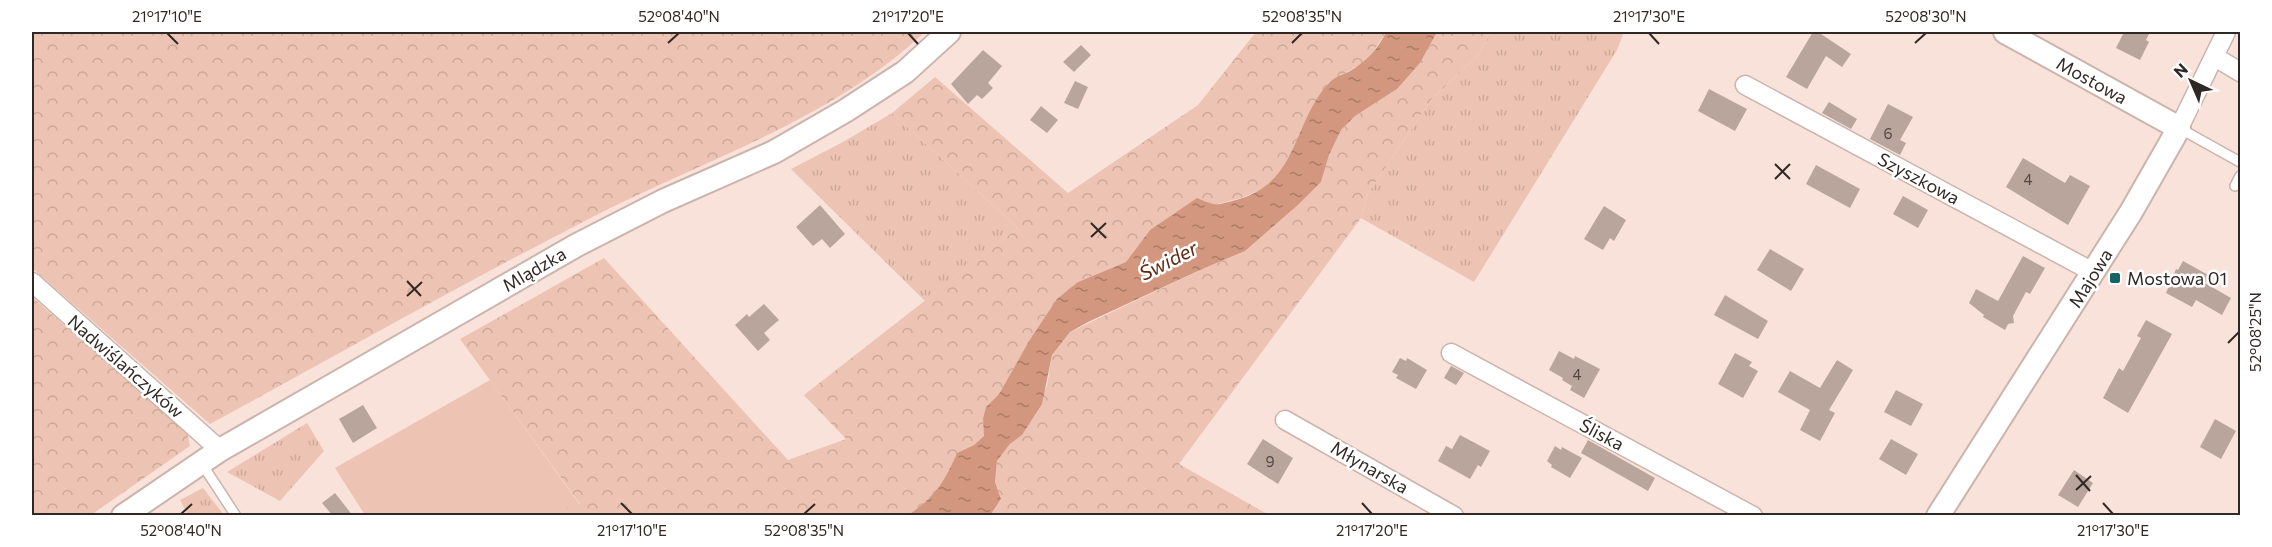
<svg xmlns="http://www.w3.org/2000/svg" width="2272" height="547" viewBox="0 0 2272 547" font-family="Commissioner,sans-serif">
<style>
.grass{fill:url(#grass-tufts)}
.forest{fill:url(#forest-crowns)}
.green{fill:#edc4b3}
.water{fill:url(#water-ripples)}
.building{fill:#baa59c}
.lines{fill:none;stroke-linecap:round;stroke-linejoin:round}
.service-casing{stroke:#cab4ab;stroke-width:12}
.minor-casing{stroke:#cab4ab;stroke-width:21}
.tertiary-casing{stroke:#cab4ab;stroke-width:26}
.service{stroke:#fff;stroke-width:9}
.minor{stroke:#fff;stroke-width:18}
.tertiary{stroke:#fff;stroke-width:22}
.ticks{fill:none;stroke:#302825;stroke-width:2}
.poi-dot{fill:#156463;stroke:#fff;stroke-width:2}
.labels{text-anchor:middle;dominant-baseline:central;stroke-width:5;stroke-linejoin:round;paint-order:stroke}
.number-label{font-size:15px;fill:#524743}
.street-label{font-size:18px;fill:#302825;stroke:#fff}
.poi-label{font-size:18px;fill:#302825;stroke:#fff;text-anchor:start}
.water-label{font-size:20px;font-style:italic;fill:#612a10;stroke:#fff}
.neatline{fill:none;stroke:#302825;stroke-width:2}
.ticks-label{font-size:15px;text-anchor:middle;fill:#302825}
</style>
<defs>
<pattern id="grass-tufts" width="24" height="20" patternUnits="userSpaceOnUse" patternTransform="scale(1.5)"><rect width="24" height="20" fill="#edc4b3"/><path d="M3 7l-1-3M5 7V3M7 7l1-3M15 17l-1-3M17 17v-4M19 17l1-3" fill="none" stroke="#cca89a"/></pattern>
<pattern id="forest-crowns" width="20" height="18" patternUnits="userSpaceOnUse" patternTransform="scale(1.5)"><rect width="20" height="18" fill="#edc4b3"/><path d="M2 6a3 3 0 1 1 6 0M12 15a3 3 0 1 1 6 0" fill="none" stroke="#cca89a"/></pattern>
<pattern id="water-ripples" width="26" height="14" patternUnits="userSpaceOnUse" patternTransform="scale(1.5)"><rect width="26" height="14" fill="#d2977e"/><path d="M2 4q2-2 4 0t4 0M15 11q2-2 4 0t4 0" fill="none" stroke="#ab7b67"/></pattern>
</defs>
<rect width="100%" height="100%" fill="#f9e2d9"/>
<!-- grass -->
<path class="grass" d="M1491,32H1624L1617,50L1474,282L1361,218L1367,195L1431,100L1478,55Z
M892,113L1018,228L925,301L791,169L843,142Z
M307,423L324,451L280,501L227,472Z
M203,488L224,515H188L180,500Z"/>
<!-- forest -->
<path class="forest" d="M32,32H925C828,123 697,162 581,223C456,287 334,357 210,424L32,268Z
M1256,32H1386L1368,60L1331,81L1314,106L1287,163L1266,187L1244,197L1214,205L1150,230L1126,262L1078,282L1029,341L999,394L986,407L983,418L985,436L974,445L957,453C945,481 934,498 908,515H532L580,504L460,339L604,258L788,460L846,439L804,395L1018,228L892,113L935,77L1068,193L1198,105Z
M1437,32H1491L1478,55L1431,100L1367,195L1361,218L1179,464L1269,515L990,516L1001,499L995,482L997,461L1010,444L1022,435L1047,386L1052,355L1070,332L1200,270L1245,251L1298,205L1321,182L1329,155L1341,130L1355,116L1397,89L1420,63Z
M32,297L187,432L190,446L91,515H32Z"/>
<!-- green -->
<path class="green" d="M490,380L580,505L532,516L365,515L335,468Z"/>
<!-- water -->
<path class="water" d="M1386,32H1437L1420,63L1397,89L1355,116L1341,130L1329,155L1321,182L1298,205L1245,251L1200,270L1088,322L1070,332L1052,355L1042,404L1022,435L1010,444L997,461L995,482L1001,499L991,514L908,515C934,498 945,481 957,453L974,445L984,436L983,418L986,407L999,394L1029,341L1057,299L1078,282L1126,262L1150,230L1197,198C1218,207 1216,205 1236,200C1300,183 1292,121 1330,82C1335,77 1344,74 1350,71C1367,61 1378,49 1386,32Z"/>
<!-- building -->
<path class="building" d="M1813,32H1818L1851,54L1842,67L1826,56L1807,89L1786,77Z
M2124,32H2150L2146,40L2149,42L2140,60L2116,48Z
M1081,45L1091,55L1074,72L1063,62Z
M983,50L1002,66L988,83L993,88L982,99L977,95L968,104L951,84Z
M1075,81L1088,87L1078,109L1064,103Z
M1709,89L1747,109L1735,131L1698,111Z
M1829,102L1857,119L1851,129L1822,113Z
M1888,104L1913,117L1900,140L1906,143L1900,155L1870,139Z
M1041,106L1058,120L1047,133L1030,120Z
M2023,158L2065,183L2070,175L2090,186L2068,225L2006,187Z
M1816,165L1860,189L1850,208L1806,184Z
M1903,196L1928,210L1918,228L1893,214Z
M820,205L845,234L830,248L822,239L813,246L796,227Z
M1604,206L1626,220L1614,241L1610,238L1603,250L1584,239Z
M1770,249L1804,269L1791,291L1757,270Z
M2023,256L2045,268L2030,294L2026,292L2013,316L2014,323L2008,324L2005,330L1983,317L1984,315L1969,303L1976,289L1998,301Z
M2183,261L2210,276L2205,283L2231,298L2222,315L2196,300L2192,307L2166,293L2176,269L2178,270Z
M1725,295L1768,321L1758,339L1714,315Z
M764,304L779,320L764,333L770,340L758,351L735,325L747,314L749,317Z
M2146,320L2172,334L2128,413L2103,398L2119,368L2123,371L2141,338L2137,336Z
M1559,351L1574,359L1575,356L1600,369L1584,398L1570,390L1572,386L1562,380L1563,378L1549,370Z
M1735,353L1752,362L1749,366L1758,371L1743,398L1718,384Z
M1400,358L1406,361L1407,358L1427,370L1416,389L1396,378L1398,375L1392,372Z
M1837,360L1853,370L1829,410L1835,413L1820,441L1800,430L1810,410L1778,392L1790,371L1820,388Z
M1451,366L1464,373L1456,385L1444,378Z
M1896,390L1923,404L1911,426L1884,412Z
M363,405L377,428L353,443L339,419Z
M2215,419L2236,431L2221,459L2200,447Z
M1460,435L1490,451L1481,467L1478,465L1470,479L1438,461L1446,446L1452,449Z
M1263,439L1293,458L1278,484L1247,464Z
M1891,439L1918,454L1906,475L1879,459Z
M1588,440L1655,478L1648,491L1581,453Z
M1555,446L1561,450L1562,447L1582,458L1570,478L1551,467L1552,465L1547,461Z
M2074,470L2093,483L2078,507L2058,495Z
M335,493L353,516H333L322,503Z"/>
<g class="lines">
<!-- service casing -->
<g class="service-casing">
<path id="service" d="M2179,128L2240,162
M2235,186L2240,176
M202,464L236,516"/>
</g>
<!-- minor casing -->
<g class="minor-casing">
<path id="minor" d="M2215,57L2240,72
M1745,85L2093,272
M2179,128L2226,32
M32,282L220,450
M1451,353L1753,516
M1285,420L1454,516"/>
</g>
<!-- tertiary casing -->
<g class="tertiary-casing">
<path id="tertiary" d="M123,516L220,450L577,245L663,201L774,152L845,111L905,72L949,32
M1938,516L2131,212L2179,128L2005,32"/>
</g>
<!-- service -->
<use href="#service" class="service"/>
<!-- minor -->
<use href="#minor" class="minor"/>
<!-- tertiary -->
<use href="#tertiary" class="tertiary"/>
</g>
<!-- ticks -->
<path class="ticks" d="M167,33L178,44M908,33L918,44M1649,33L1659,44M668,43L679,33M1292,43L1302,33M1915,43L1926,33M1775,164L1790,179M1775,179L1790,164M1091,223L1106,238M1091,237L1106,223M407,281L421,296M407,296L422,282M2228,343L2239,332M2076,475L2090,491M2076,490L2091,476M621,503L632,514M1362,503L1372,514M2103,503L2113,514M181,514L192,504M804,514L815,504"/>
<!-- markers -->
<rect class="poi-dot" x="2109" y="272" width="12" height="12" rx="3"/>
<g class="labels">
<!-- number labels -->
<g class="number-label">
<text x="1888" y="133">6</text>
<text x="2028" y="179">4</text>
<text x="1577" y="374">4</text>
<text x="1270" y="461">9</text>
</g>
<!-- street labels -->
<g class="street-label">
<text transform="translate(2092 80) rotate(29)">Mostowa</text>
<text transform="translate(1919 178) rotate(28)">Szyszkowa</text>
<text transform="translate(534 269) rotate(-30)">Mlądzka</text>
<text transform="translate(2090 278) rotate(-58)">Majowa</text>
<text transform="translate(126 366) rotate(41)">Nadwiślańczyków</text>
<text transform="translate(1602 434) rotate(28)">Śliska</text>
<text transform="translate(1370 467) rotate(30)">Młynarska</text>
</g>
<!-- poi labels -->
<g class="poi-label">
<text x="2127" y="278">Mostowa 01</text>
</g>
<!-- water labels -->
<g class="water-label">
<text transform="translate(1168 260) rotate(-27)">Świder</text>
</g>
</g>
<!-- border -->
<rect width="2272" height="547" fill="none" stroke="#ffffff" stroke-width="66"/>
<!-- north arrow -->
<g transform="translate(2191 81) rotate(316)" stroke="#ffffff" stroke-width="4.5" paint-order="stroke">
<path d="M0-4.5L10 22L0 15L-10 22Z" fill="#302825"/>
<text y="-9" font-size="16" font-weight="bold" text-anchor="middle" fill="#302825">N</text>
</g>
<rect x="33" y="33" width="2206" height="481" class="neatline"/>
<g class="ticks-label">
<text x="167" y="22">21°17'10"E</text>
<text x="679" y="22">52°08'40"N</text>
<text x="908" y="22">21°17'20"E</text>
<text x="1302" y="22">52°08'35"N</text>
<text x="1649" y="22">21°17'30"E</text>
<text x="1926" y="22">52°08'30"N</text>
<text transform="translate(2256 332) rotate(-90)" y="5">52°08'25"N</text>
<text x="181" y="536">52°08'40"N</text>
<text x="632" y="536">21°17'10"E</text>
<text x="804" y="536">52°08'35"N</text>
<text x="1372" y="536">21°17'20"E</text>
<text x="2113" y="536">21°17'30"E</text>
</g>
</svg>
